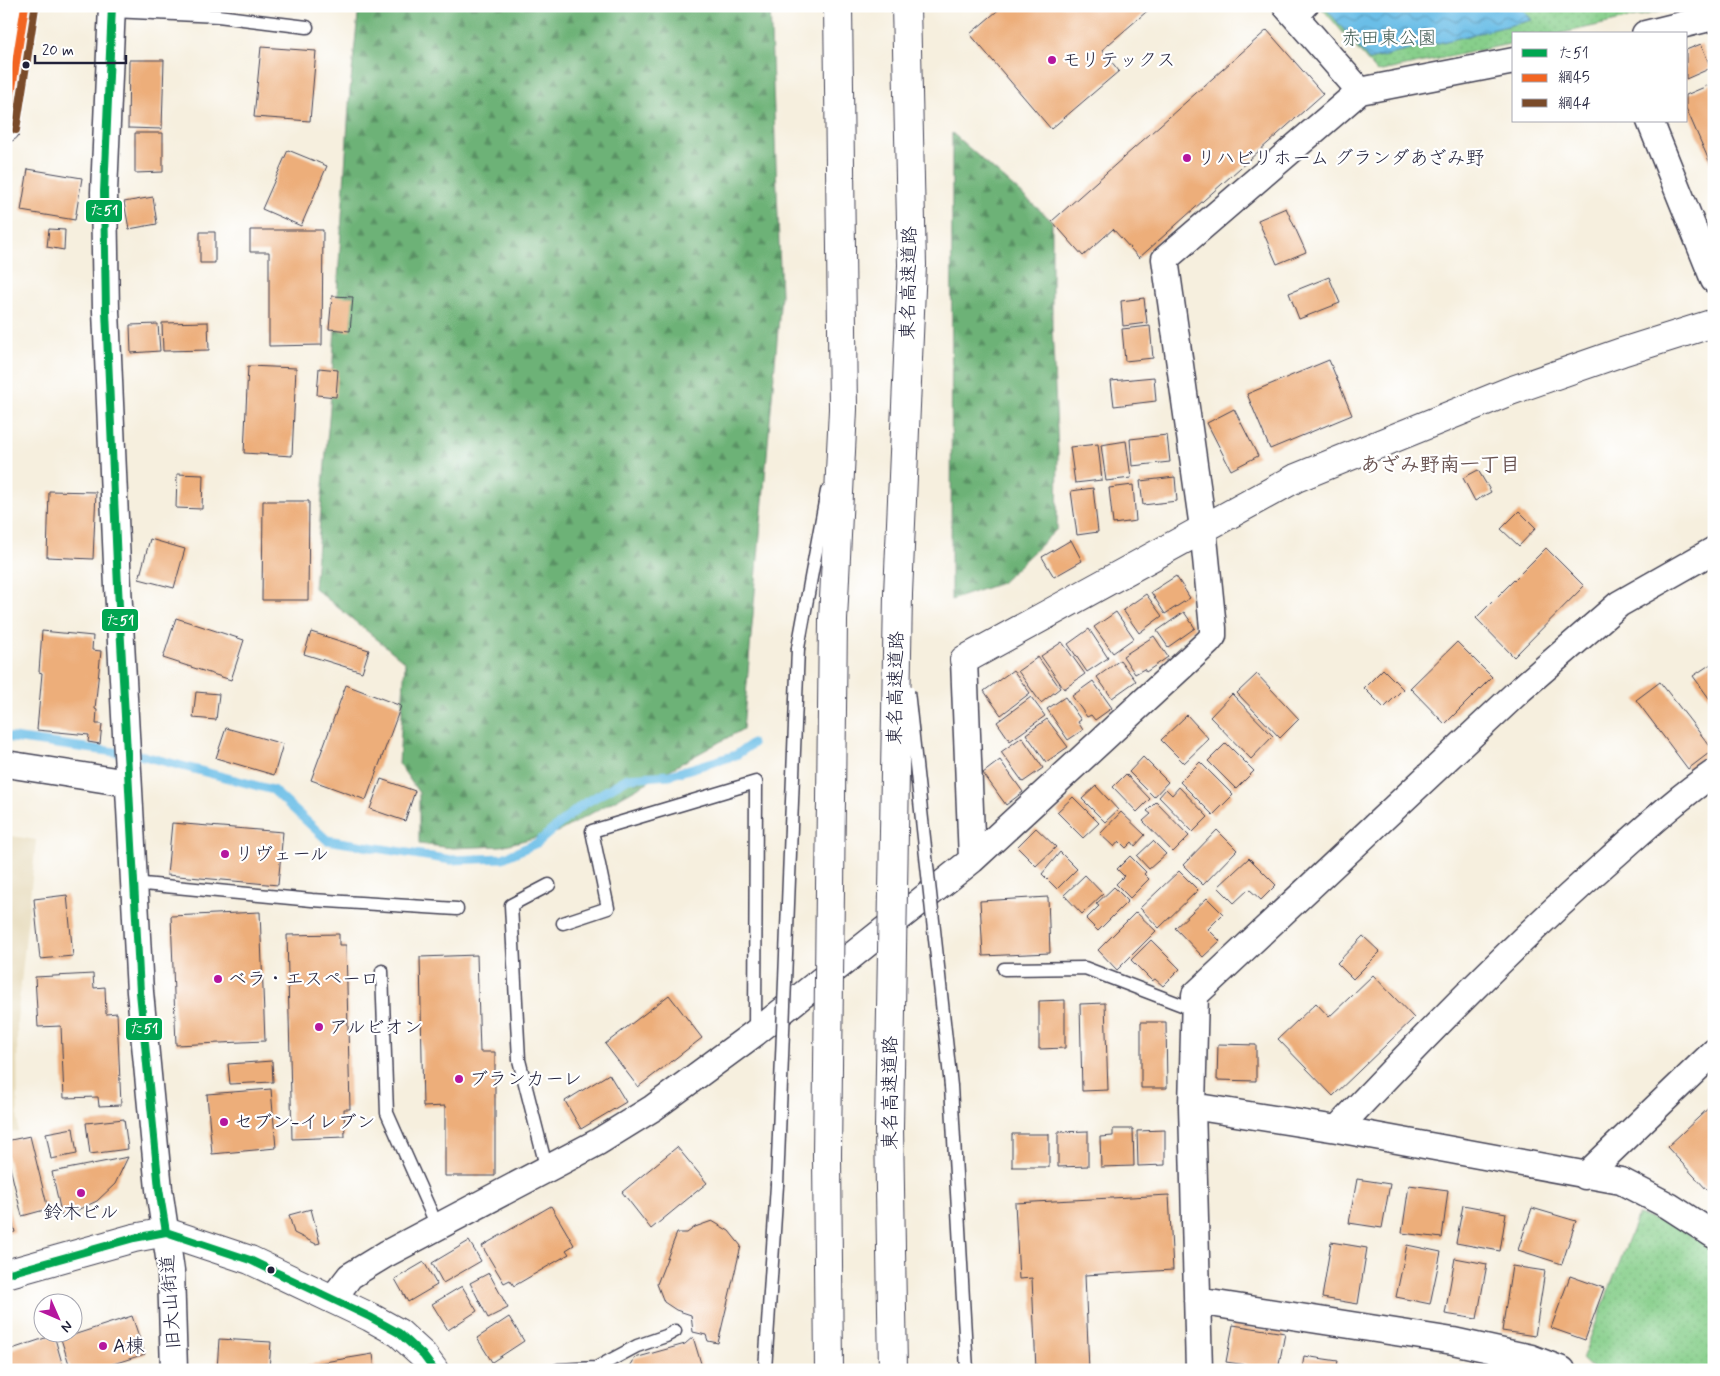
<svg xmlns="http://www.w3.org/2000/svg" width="1720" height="1376" viewBox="0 0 1720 1376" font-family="Mynerve,'Klee One',sans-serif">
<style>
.built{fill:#e6daba}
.forest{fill:url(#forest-firs);stroke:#486a59}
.park{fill:url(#park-dots);stroke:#547863}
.water{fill:url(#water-waves);stroke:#467091}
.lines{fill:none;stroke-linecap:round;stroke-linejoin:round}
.stream{stroke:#6bbee7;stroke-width:9}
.building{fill:#edae7a}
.service-casing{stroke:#424153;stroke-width:15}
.minor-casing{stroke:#424153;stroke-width:29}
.tertiary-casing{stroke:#424153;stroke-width:30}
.primary-casing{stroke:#424153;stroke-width:30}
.trunk-casing{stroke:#424153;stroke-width:30}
.motorway-casing{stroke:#424153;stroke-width:30}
.service{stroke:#fff;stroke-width:12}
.minor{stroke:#fff;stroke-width:26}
.tertiary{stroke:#fff;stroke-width:28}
.primary{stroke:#fff;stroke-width:28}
.trunk{stroke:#fff;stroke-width:28}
.motorway{stroke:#fff;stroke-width:28}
.service-bridge-casing{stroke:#424153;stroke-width:15;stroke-linecap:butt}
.motorway-bridge-casing{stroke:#424153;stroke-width:30;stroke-linecap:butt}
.service-bridge{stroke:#fff;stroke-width:12}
.motorway-bridge{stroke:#fff;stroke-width:28}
.bus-1-casing{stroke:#fff;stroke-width:11}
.bus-2-casing{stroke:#fff;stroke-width:11}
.bus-3-casing{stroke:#fff;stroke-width:11}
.bus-1{stroke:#00a651;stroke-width:8}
.bus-2{stroke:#f26522;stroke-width:8}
.bus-3{stroke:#7a4b2a;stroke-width:8}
.poi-dot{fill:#b5179e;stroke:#fff;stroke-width:2}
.bus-dot{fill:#22223b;stroke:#fff;stroke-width:2}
.labels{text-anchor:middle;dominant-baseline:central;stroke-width:4.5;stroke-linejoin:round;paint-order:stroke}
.park-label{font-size:19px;fill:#455f57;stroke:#fff}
.poi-label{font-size:19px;fill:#22223b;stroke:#fff;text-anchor:start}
.street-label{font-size:19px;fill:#22223b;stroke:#fff}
.neighbourhood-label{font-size:20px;font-weight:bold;fill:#695351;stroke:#fff}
.line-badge{stroke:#fff;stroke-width:2}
.badge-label{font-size:14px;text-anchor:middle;font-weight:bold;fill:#fff}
</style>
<defs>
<pattern id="forest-firs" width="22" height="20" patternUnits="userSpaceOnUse" patternTransform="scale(1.25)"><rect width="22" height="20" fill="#6db277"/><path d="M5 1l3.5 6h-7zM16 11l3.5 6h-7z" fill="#599063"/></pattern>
<pattern id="park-dots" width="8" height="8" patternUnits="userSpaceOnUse" patternTransform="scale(1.25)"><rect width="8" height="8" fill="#87cf8b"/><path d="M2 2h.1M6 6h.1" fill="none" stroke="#74b179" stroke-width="1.8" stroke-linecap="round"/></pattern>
<pattern id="water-waves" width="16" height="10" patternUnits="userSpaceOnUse" patternTransform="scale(1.25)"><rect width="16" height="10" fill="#6bbee7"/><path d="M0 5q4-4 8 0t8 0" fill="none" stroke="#589abc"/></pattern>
</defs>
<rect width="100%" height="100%" fill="#fff"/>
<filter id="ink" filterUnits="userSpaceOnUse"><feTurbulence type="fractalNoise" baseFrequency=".02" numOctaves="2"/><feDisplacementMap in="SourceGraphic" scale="10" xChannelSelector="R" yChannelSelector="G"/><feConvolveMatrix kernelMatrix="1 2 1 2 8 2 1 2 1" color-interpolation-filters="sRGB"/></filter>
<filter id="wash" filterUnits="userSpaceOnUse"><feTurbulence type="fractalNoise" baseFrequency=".0096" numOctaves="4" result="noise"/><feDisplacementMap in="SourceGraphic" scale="20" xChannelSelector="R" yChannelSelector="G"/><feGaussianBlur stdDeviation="1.12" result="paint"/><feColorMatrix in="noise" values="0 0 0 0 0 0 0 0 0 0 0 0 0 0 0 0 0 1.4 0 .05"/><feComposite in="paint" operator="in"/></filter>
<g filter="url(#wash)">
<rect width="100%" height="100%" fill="#f6efde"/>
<!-- built -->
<path class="built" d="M6,835L36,840L17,1021L18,1131L6,1132Z"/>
<!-- forest -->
<path class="forest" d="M359,6H770L781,295L743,729L558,832L501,846L453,848L419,844V793L399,764L405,662L314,588L330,407L350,90Z
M952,133L1052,221V325L1058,452L1057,529L1001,583L951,600Z"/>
<!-- park -->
<path class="park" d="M1320,6H1685L1558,34H1514V43L1377,72Z
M1638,1215L1675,1226L1714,1249V1370H1594L1582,1359Z"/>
<!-- water -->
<path class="water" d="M1324,6H1520L1532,20L1369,60Z"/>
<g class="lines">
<!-- stream -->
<path class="stream" d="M6,737L144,756L273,790L327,840L451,860L503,858L537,843L582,805L628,778L670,775L736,755L752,744"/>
</g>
<g id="blocks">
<!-- building -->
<path class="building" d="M1003,6H1153L1102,50L1119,71L1051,129L970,34Z
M1267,30L1323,94L1139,258L1113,229L1083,256L1052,221Z
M1701,44L1711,68L1686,79V50Z
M261,47L316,51L310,121L254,117Z
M129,60H164L162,129L128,128Z
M1714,83V172L1686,108V95Z
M135,133H163V172L135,173Z
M288,150L327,166L301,226L262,209Z
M28,169L82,178L75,220L21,211Z
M153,197L157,224L129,229L124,202Z
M1286,208L1306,252L1277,264L1258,220Z
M49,229L65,230L64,250L47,247Z
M250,230H323L322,345L269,346V252H250Z
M200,232H215V263H200Z
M1329,277L1340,303L1299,319L1289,293Z
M332,296L353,297L350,331L329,329Z
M1144,298L1147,323L1123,326L1121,301Z
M208,322L209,350L163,351L162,323Z
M158,324L160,351L131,353L130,325Z
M1150,326L1153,358L1125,361L1122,329Z
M1329,360L1352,415L1270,449L1247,394Z
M248,366L296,368L292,456L244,453Z
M319,368L338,370L336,397L317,395Z
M1154,377L1156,401L1114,406L1111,381Z
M1234,409L1258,456L1231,470L1207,423Z
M1167,435L1170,462L1132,466L1130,439Z
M1126,441L1131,478L1106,481L1101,445Z
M1098,444L1102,480L1075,483L1070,447Z
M1478,470L1491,492L1475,501L1463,478Z
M177,474L203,475L202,509L176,508Z
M1175,477L1177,501L1143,505L1140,481Z
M1133,485L1136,521L1113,524L1109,488Z
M1093,488L1098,532L1077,535L1071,491Z
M49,491L96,492L93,559L47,557Z
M263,501H309L308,600H262Z
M1519,511L1536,528L1519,546L1501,529Z
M150,539L185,549L174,588L139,579Z
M1071,540L1082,561L1054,577L1042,557Z
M1546,548L1584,586L1514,657L1476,618Z
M1176,576L1190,598L1165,614L1151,592Z
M1146,594L1162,616L1139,633L1123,610Z
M1116,612L1134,638L1113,653L1094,627Z
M1184,612L1195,628L1168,647L1157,631Z
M176,618L244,640L231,680L163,658Z
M1089,629L1108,658L1087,672L1068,644Z
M42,631L93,636L92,650L101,651L95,709L97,710L96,724H102L100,744L88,742L89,735L37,730L42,673L39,672Z
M311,632L369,650L362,672L304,654Z
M1154,636L1168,657L1146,672L1144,669L1135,674L1123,656Z
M1062,642L1085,674L1064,689L1041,656Z
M1457,642L1492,677L1445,724L1410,688Z
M1038,657L1060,688L1041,703L1018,671Z
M1120,660L1136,681L1112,698L1097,677Z
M1714,662V705L1693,676Z
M1383,669L1403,689L1384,708L1364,688Z
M1013,670L1030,693L1001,715L984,691Z
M1257,674L1299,719L1280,738L1237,693Z
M1093,681L1112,708L1095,720L1091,715L1087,717L1072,696Z
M1660,682L1713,750L1688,769L1636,700Z
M346,685L401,706L366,800L311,780Z
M196,692L219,694L216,720L193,718Z
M1232,694L1273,736L1251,759L1210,717Z
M1031,697L1045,716L1010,741L997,722Z
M1065,697L1081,720L1078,722L1083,730L1068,740L1047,709Z
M1187,715L1209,739L1184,763L1161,740Z
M1047,719L1068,747L1046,762L1026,734Z
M226,728L283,744L274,775L216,758Z
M1022,737L1043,768L1023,782L1001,752Z
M1226,743L1254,771L1236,789L1208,761Z
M1143,757L1168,782L1154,797L1129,772Z
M1000,760L1023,792L1006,805L983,773Z
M1200,762L1233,795L1213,815L1180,782Z
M1126,774L1150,799L1137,812L1113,787Z
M381,779L415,791L405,821L370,809Z
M1096,786L1118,810L1105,822L1082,799Z
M1179,787L1208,817L1193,832L1159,797L1166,789L1172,795Z
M1073,797L1099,823L1083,838L1057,812Z
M1156,802L1189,836L1173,852L1143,821L1151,814L1147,811Z
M1121,812L1145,835L1135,846L1132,842L1126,848L1119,841L1114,847L1100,834Z
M172,823L283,832L278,885L167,875Z
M1036,828L1056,847L1036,866L1017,847Z
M1217,830L1237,850L1203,885L1183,865Z
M1153,841L1166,854L1149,869L1137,856Z
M1060,852L1077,869L1057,889L1042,874Z
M1130,856L1146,872L1144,874L1149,879L1130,898L1116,884L1124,876L1117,869Z
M1249,858L1276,885L1261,900L1249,889L1234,903L1218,887Z
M1179,871L1198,890L1159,928L1140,908Z
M1085,875L1103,894L1082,914L1064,895Z
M1114,887L1128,901L1098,931L1086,919L1099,906L1096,904Z
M67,895L73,956L40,959L34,899Z
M1048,897L1050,953L983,956L980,901Z
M1207,898L1223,914L1208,929L1220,941L1203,957L1175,928Z
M260,912L265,1041L176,1045L171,916Z
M1136,912L1156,931L1117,970L1098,950Z
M339,934V945H346L350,1109H344L345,1137L292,1139L287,935Z
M1363,936L1380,952L1353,979L1337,963Z
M1151,940L1180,969L1163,986L1155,979L1152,981L1131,960Z
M477,955L480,1052H495V1176H445V1106L423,1107L420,957Z
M93,974L94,988L105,987L106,1014L117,1013L121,1105L99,1106L98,1097L64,1098L61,1026L38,1027L35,977Z
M1373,975L1414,1018L1333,1096L1278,1039L1316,1003L1329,1017Z
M669,995L702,1038L638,1087L605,1044Z
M1065,1000V1048L1039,1049V1001Z
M1105,1003L1108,1090L1082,1091L1080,1004Z
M1141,1022H1166L1167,1088H1141Z
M1218,1044L1256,1045V1081L1217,1080Z
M272,1061L273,1082L230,1084L228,1064Z
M609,1074L626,1102L581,1129L565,1101Z
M271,1089L276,1148L212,1154L207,1094Z
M1714,1103V1185L1708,1191L1667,1147Z
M124,1119L128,1149L90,1154L86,1123Z
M73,1128L77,1154L51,1159L46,1133Z
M1113,1129H1133L1134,1166L1101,1167L1100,1137L1113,1136Z
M1165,1130V1165L1138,1166L1137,1131Z
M1088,1131V1166L1058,1167V1132Z
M1012,1134H1049V1167H1012Z
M30,1136L48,1209L22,1216L6,1151V1141Z
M677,1147L707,1183L651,1229L622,1192Z
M128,1157L115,1184L97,1201L62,1217L52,1172Z
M1357,1179L1390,1184L1382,1228L1349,1223Z
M1409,1185L1448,1190L1442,1238L1402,1233Z
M1169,1195L1173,1270L1085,1275L1089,1370H1036L1032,1278L1019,1279L1015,1203Z
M6,1199L15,1232L6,1234Z
M1463,1205L1506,1213L1500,1251L1456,1243Z
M551,1206L574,1245L566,1250L569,1254L514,1286L510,1280L504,1283L482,1246Z
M1532,1208L1576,1221L1562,1264L1518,1250Z
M311,1209L320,1243L316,1244L294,1233L289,1215Z
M712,1221L729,1231L741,1246L718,1343L708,1341L706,1335L693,1332L691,1315L676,1310L664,1302L657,1284L677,1233H687L695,1227Z
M469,1241L481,1261L443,1283L432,1263Z
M1331,1242L1367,1248L1358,1304L1322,1298Z
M1407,1245L1441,1252L1430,1304L1396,1297Z
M1455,1258L1487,1264L1477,1319L1445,1314Z
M424,1262L437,1285L408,1302L395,1279Z
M1512,1266L1545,1271L1535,1336L1502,1331Z
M489,1273L508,1308L488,1318L470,1283Z
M1570,1276L1604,1288L1585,1340L1551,1328Z
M462,1286L477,1311L448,1330L432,1304Z
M132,1316L145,1354L94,1370H71L61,1339Z
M509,1317L524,1341L492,1362L477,1338Z
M1233,1325L1285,1333L1278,1370L1226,1362Z
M54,1335L64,1370H6V1351Z
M693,1337L703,1370H628L635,1358L685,1344Z
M219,1339L271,1342L269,1370H217Z
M373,1354L375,1370H307L306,1365Z
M1304,1356L1338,1361L1336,1370H1302Z"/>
</g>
</g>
<g filter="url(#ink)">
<use href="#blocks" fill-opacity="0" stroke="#424153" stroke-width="1"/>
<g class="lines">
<!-- service casing -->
<g class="service-casing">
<path id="service" d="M112,11L218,16L307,27
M1299,21L1313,6
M798,648L827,491
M133,883L312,900L457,909
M563,923L608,908L592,831L756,782L755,1033
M1004,969L1085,968L1195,1010
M382,971L387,1113L438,1228
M951,1086L967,1370
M547,1170L519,1060L511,905L549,885
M558,1370L596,1368L637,1346L666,1336L675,1331
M765,1370L777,1185"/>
</g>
<!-- minor casing -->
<g class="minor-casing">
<path id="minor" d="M112,6L104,192L106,311L118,587L140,992L159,1189L171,1271L174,1370
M1286,6L1360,91
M1645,34L1714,17
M1650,121L1714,280
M964,660L972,860
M6,764L128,783
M1192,1106L1337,1129L1621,1181L1669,1206L1714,1235
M1337,1129C1425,1036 1513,945 1609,860C1643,830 1676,799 1714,773
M1585,1176L1714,1052
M333,1298L350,1276L386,1254L598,1142L653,1108L755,1033L972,860L1208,642L1213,636V628L1203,528L1165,259L1360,91L1514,61
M1197,1301L1453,1341L1531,1358L1562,1370
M1199,1370L1192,1106L1195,995L1521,689L1619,604L1714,550"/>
</g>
<!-- tertiary casing -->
<g class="tertiary-casing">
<path id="tertiary" d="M964,660L1296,478L1510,391L1622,352L1714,323"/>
</g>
<!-- primary casing -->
<g class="primary-casing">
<path id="primary" d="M6,1274L134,1238L166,1232L250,1260L370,1317L399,1333L423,1355L434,1370"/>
</g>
<!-- trunk casing -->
<g class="trunk-casing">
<path id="trunk" d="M6,128L25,6"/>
</g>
<!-- motorway casing -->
<g class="motorway-casing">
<path id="motorway" d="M898,594L912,265L906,6
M833,620L843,409L838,6
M889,1128L893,1370
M827,1156L829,1370"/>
</g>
<!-- service -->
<use href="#service" class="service"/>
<!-- minor -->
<use href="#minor" class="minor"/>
<!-- tertiary -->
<use href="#tertiary" class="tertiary"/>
<!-- primary -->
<use href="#primary" class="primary"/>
<!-- trunk -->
<use href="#trunk" class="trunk"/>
<!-- motorway -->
<use href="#motorway" class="motorway"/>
<!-- service-bridge casing -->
<g class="service-bridge-casing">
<path id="service-bridge" d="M908,691L951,1086
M777,1185L798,648"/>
</g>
<!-- motorway-bridge casing -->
<g class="motorway-bridge-casing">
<path id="motorway-bridge" d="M889,1128L898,594
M827,1156L833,620"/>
</g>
<!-- service-bridge -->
<use href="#service-bridge" class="service-bridge"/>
<!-- motorway-bridge -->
<use href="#motorway-bridge" class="motorway-bridge"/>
<!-- bus-1 casing -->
<g class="bus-1-casing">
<path id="bus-1" d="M112,6L104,192L106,311L118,587L140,992L159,1189L166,1232
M6,1274L134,1238L166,1232L250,1260L370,1317L399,1333L423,1355L434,1370"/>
</g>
<!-- bus-2 casing -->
<g class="bus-2-casing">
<path id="bus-2" d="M6,126L25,6"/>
</g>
<!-- bus-3 casing -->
<g class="bus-3-casing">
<path id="bus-3" d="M16,130L35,8"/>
</g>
<!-- bus-1 -->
<use href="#bus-1" class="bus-1"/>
<!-- bus-2 -->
<use href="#bus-2" class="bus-2"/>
<!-- bus-3 -->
<use href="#bus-3" class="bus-3"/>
</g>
</g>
<!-- markers -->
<g class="poi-dot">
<circle cx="1052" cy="60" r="5"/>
<circle cx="1187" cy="158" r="5"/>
<circle cx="225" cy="854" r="5"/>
<circle cx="218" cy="979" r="5"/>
<circle cx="319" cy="1027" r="5"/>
<circle cx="459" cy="1079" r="5"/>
<circle cx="224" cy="1122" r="5"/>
<circle cx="81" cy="1193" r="5"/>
<circle cx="103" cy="1346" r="5"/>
</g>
<g class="bus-dot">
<circle cx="26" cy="65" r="4.5"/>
<circle cx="271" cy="1270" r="4.5"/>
</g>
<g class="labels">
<!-- park labels -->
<g class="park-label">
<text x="1389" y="38">赤田東公園</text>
</g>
<!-- poi labels -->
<g class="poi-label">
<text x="1062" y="60">モリテックス</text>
<text x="1197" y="158">リハビリホーム グランダあざみ野</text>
<text x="235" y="854">リヴェール</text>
<text x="228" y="979">ベラ・エスペーロ</text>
<text x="329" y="1027">アルビオン</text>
<text x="469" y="1079">ブランカーレ</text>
<text x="234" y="1122">セブン-イレブン</text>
<text x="81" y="1212" text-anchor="middle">鈴木ビル</text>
<text x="113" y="1346">A棟</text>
</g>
<!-- street labels -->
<g class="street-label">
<text transform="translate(909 283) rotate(-89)">東名高速道路</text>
<text transform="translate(896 688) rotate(-89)">東名高速道路</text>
<text transform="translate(890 1093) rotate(-90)">東名高速道路</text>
<text transform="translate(171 1302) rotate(-94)">旧大山街道</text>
</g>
<!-- neighbourhood labels -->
<g class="neighbourhood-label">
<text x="1440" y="465">あざみ野南一丁目</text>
</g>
</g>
<g class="line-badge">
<rect x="85" y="199" width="38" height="24" rx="5" fill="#00a651"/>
<rect x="101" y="608" width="38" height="24" rx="5" fill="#00a651"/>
<rect x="125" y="1017" width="38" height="24" rx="5" fill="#00a651"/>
</g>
<g class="badge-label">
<text x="104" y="215">た51</text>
<text x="120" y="625">た51</text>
<text x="144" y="1033">た51</text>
</g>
<!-- margin -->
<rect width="1720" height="1376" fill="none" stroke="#fff" stroke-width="25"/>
<!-- legend -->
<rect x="1512" y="32" width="175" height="90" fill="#ffffff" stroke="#a7a7b1"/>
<rect x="1522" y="49" width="25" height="8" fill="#00a651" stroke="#a7a7b1"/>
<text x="1558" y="58" font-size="15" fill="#22223b">た51</text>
<rect x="1522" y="74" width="25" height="8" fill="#f26522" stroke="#a7a7b1"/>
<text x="1558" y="82" font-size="15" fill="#22223b">綱45</text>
<rect x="1522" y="99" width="25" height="8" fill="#7a4b2a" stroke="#a7a7b1"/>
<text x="1558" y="108" font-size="15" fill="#22223b">綱44</text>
<!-- north arrow -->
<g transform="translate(58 1318) rotate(135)"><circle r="24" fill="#ffffff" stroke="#a7a7b1"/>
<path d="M0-4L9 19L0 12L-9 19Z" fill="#b5179e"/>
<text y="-8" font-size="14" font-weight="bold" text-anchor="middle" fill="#22223b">N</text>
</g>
<!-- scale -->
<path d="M35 55v8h91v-8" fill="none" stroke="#22223b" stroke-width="2.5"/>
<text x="42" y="55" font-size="15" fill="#22223b" stroke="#ffffff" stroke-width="4" paint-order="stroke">20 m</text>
</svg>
